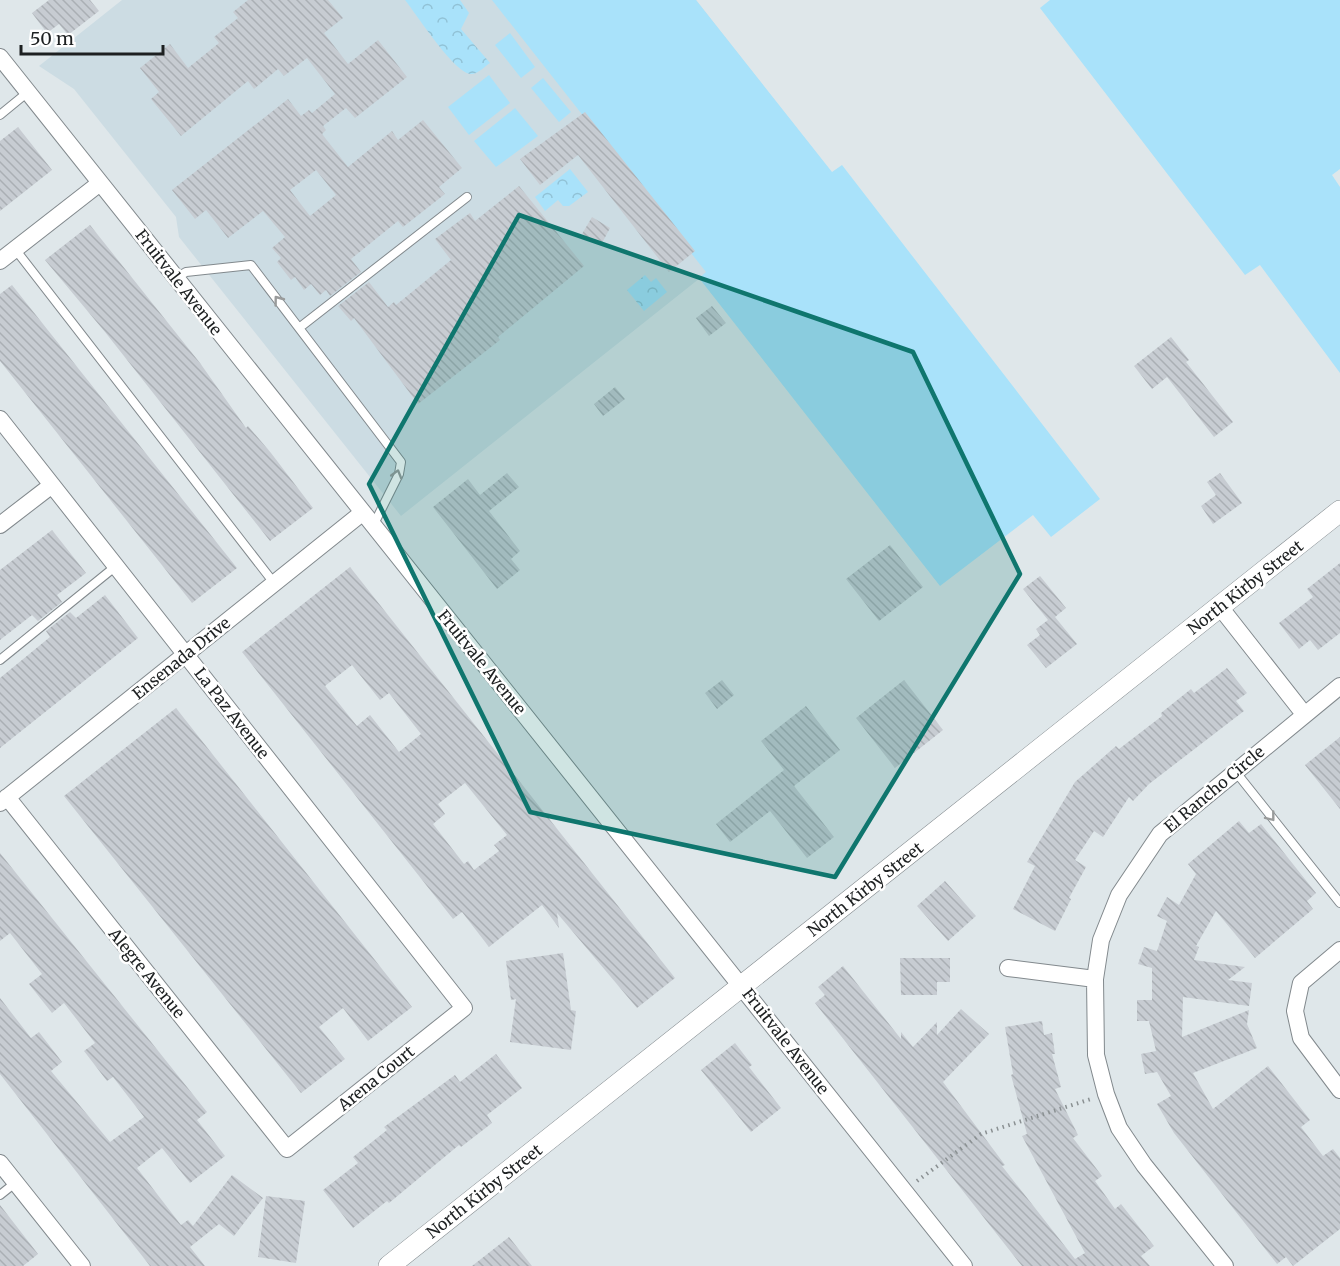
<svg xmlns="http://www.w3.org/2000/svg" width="1340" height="1266" viewBox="0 0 1340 1266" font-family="Merriweather,serif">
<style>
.built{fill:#ccdce3}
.grass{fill:#a9e2fa}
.park{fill:url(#park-crowns)}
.building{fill:url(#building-back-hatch);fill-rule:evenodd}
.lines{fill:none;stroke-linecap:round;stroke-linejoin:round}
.service-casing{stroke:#82898d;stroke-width:10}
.minor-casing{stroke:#82898d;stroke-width:18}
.tertiary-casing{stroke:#82898d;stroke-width:22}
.path{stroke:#8a9092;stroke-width:4;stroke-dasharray:1.5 4.5;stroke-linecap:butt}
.service{stroke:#fff;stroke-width:8}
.minor{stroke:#fff;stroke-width:16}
.tertiary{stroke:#fff;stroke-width:21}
.oneway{stroke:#999b9b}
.marked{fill:#0f766e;fill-opacity:0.2;stroke:#0f766e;stroke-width:4.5;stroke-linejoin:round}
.labels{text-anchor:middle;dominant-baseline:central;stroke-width:5;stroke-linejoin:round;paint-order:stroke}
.street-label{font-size:16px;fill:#1d2021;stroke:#fff}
</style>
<defs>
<pattern id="park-crowns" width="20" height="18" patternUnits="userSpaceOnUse" patternTransform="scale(1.5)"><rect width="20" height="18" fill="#a9e2fa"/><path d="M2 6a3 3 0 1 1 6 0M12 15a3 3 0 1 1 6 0" fill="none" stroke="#91c2d6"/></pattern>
<pattern id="building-back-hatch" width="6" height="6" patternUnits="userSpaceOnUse" patternTransform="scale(1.5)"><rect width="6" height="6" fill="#c7ccd2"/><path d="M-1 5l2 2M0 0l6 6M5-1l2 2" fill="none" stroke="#aaafb4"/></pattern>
</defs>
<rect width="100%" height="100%" fill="#dfe7ea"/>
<!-- built -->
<path class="built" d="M122,0H696L832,173L401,516L179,237L176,217L74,89L39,66Z"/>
<!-- grass -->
<path class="grass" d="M492,0H696L832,172L842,165L1100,499L1051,537L1033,515L940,586L699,278L706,272Z
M1050,0H1340V169L1332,175L1340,187V373L1260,265L1245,275L1040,8Z
M510,33L535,67L521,78L495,45Z
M489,75L510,103L469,135L448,107Z
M543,78L571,112L559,122L531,88Z
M515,108L538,136L496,167L474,141Z"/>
<!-- park -->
<path class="park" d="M405,0H460L469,13L461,29L490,63C484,67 477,75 470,74C453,71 417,15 405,0Z
M570,169L588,192L569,206H563L558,200L545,211L535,197Z
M645,275L651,282L656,278L667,292L644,311L627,290Z"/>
<!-- building -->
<path class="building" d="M49,0H90L99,11L68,35L59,24L47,33L32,13Z
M248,0H328L343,18L324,33L348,64L378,40L407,77L355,118L346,108L323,126L326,130L322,134L348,167L392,131L398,140L423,120L462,168L439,187L445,194L403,227L398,221L351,259L361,272L330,296L326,290L320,295L311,284L304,290L295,277L291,280L277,262L281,258L272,248L285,237L263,211L228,238L206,210L195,219L172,190L288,99L301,116L309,110L312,113L335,94L307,58L284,76L278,69L254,89L248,81L181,136L151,99L159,92L140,68L170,44L188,68L219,43L214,37L238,18L233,12ZM316,170L336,195L310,216L290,190Z
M585,112L695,251L669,272L578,155L540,185L520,159Z
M18,127L52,170L0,211V141Z
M519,186L584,266L498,337L500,340L418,404L354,318L351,321L338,306L369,282L388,307L394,302L396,305L451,260L435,239L470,213L475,221Z
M592,217L610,228L601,245L582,234Z
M90,225L200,363L246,428L248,426L271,453L313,508L270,541L105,332L45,260Z
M12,285L237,568L192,603L0,361V294Z
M712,306L726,323L709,336L696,318Z
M1171,337L1189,360L1186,362L1233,422L1214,437L1167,377L1152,389L1134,366Z
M615,387L625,399L603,416L594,404Z
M507,473L519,487L489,511L520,551L511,559L520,570L497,589L433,507L468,479L480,495Z
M1220,473L1242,503L1213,524L1201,506L1216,495L1207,482Z
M52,530L86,573L57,595L62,602L38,621L32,615L0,640V570Z
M890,545L923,587L879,621L846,579Z
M1340,563V633L1318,650L1310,640L1299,649L1279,623L1313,597L1307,589Z
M350,567L675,978L637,1008L557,913L559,928L542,905L489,947L462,912L453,919L242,652ZM352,665L380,700L389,693L421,734L399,752L370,715L357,726L325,686ZM465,783L507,835L494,845L499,851L474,870L468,861L464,864L433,824L445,814L438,804Z
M1040,576L1066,608L1055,617L1077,644L1046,668L1027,645L1040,635L1036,629L1048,620L1023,589Z
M105,595L138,638L0,748V678L50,637L46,631L70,612L76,618Z
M1227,668L1247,693L1236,701L1244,711L1149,784L1133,801L1129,797L1103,837L1094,831L1075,860L1086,867L1069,898L1071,899L1055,931L1013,909L1035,866L1027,862L1075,782L1116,746L1119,749L1162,716L1161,713L1191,689L1194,693Z
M722,680L734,695L717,709L705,693Z
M904,680L943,730L895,768L856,718Z
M806,706L840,750L794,786L834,837L807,858L770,811L730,842L716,824L784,770L761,741Z
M176,708L412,1007L368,1041L343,1008L319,1027L345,1059L301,1093L64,796Z
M1340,737V809L1305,765Z
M1239,821L1249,833L1261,824L1316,893L1307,901L1313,909L1255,958L1216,911L1196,946L1199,947L1194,960L1245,967L1228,980L1252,983L1249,1006L1183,997L1182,1037L1249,1010L1247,1024L1257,1048L1193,1073L1213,1109L1268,1066L1310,1120L1301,1127L1323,1156L1333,1149L1340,1158V1229L1293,1266L1286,1257L1277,1264L1174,1133L1157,1104L1171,1096L1157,1072L1145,1074L1141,1054L1156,1051L1149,1021H1137V1000H1152V968L1138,964L1144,947L1157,951L1167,921L1157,916L1167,897L1179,905L1196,874L1188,864Z
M0,853L207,1112L197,1120L225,1156L190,1183L162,1148L137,1168L181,1225L188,1220L193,1226L232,1175L263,1198L234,1236L219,1224L190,1247L205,1266H150L0,1074V998L31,1038L39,1032L62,1062L51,1071L110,1142L144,1117L113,1077L107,1081L84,1051L95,1043L64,1003L52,1013L29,984L42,974L10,933L0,941Z
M945,881L976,916L948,941L917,906Z
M563,953L571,1010L576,1011L571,1050L510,1042L516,999L511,1000L506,961Z
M900,958H950V982H937V995H901Z
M843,966L901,1039V1032L913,1047L937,1022V1035L961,1009L989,1034L943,1082L1005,1165L1002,1166L1075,1259L1085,1253L1022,1136L1027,1134L1011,1075L1013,1074L1005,1027L1042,1021L1044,1035L1052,1033L1055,1054H1052L1061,1087L1055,1089L1078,1135L1073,1138L1102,1176L1095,1181L1115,1209L1121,1204L1154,1246L1141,1256L1150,1266H1022L815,1003L825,995L818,987Z
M735,1043L752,1065L749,1067L781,1108L751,1132L701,1070Z
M496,1054L522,1088L487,1115L492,1123L461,1147L459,1145L389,1203L387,1201L353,1228L323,1190L358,1163L353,1157L387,1130L384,1127L455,1075L460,1082Z
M266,1196L305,1201L296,1263L258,1257Z
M0,1205L38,1254L23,1266H0Z
M509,1237L532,1266H472Z"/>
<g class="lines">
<!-- service casing -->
<g class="service-casing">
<path id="service" d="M0,115L28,92
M15,249L274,583
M176,278L186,272L251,265L401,462L399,474L373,526
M299,328L467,197
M0,660L116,566
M1235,771L1340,903
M0,1195L15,1183"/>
</g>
<!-- minor casing -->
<g class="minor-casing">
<path id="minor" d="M0,57L964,1266
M0,261L100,183
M0,419L464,1008L287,1149L7,797
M0,525L52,485
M1220,607L1304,714
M0,803L362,513
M1340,950L1301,983L1295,1011L1301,1038L1340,1090
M1008,968L1095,979
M0,1163L82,1266
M1225,1266L1144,1165L1119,1128L1106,1094L1096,1055L1095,979L1101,940L1119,895L1160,834L1340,686"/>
</g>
<!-- tertiary casing -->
<g class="tertiary-casing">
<path id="tertiary" d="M389,1266L1340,511"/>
</g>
<!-- path -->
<path class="path" d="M917,1181L981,1134L1091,1099"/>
<!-- service -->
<use href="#service" class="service"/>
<!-- minor -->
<use href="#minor" class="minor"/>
<!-- tertiary -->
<use href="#tertiary" class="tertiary"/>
</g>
<!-- one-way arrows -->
<defs><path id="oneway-chevron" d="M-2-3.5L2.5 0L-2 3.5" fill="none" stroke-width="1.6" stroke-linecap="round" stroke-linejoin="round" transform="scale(1.5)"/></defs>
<g class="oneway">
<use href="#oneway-chevron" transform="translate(278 300) rotate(-127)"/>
<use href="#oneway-chevron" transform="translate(397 474) rotate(-74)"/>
<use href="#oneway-chevron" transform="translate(1271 817) rotate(52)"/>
</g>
<!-- marked area -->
<path class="marked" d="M519,215L913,352L1020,574L835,877L530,812L369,484Z"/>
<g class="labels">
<!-- street labels -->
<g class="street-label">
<text transform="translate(179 282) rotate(52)">Fruitvale Avenue</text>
<text transform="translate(1245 587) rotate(-38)">North Kirby Street</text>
<text transform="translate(181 658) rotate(-39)">Ensenada Drive</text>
<text transform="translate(482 662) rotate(51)">Fruitvale Avenue</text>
<text transform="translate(232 713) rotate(52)">La Paz Avenue</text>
<text transform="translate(1214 789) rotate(-40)">El Rancho Circle</text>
<text transform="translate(865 889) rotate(-38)">North Kirby Street</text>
<text transform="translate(147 973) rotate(51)">Alegre Avenue</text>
<text transform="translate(786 1041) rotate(52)">Fruitvale Avenue</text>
<text transform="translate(376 1078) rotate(-39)">Arena Court</text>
<text transform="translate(484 1191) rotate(-38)">North Kirby Street</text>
</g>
</g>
<!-- scale -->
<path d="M21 45v9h142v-9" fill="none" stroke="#1d2021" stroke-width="3"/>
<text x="30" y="45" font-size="18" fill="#1d2021" stroke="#ffffff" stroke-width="4.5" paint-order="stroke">50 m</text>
</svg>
